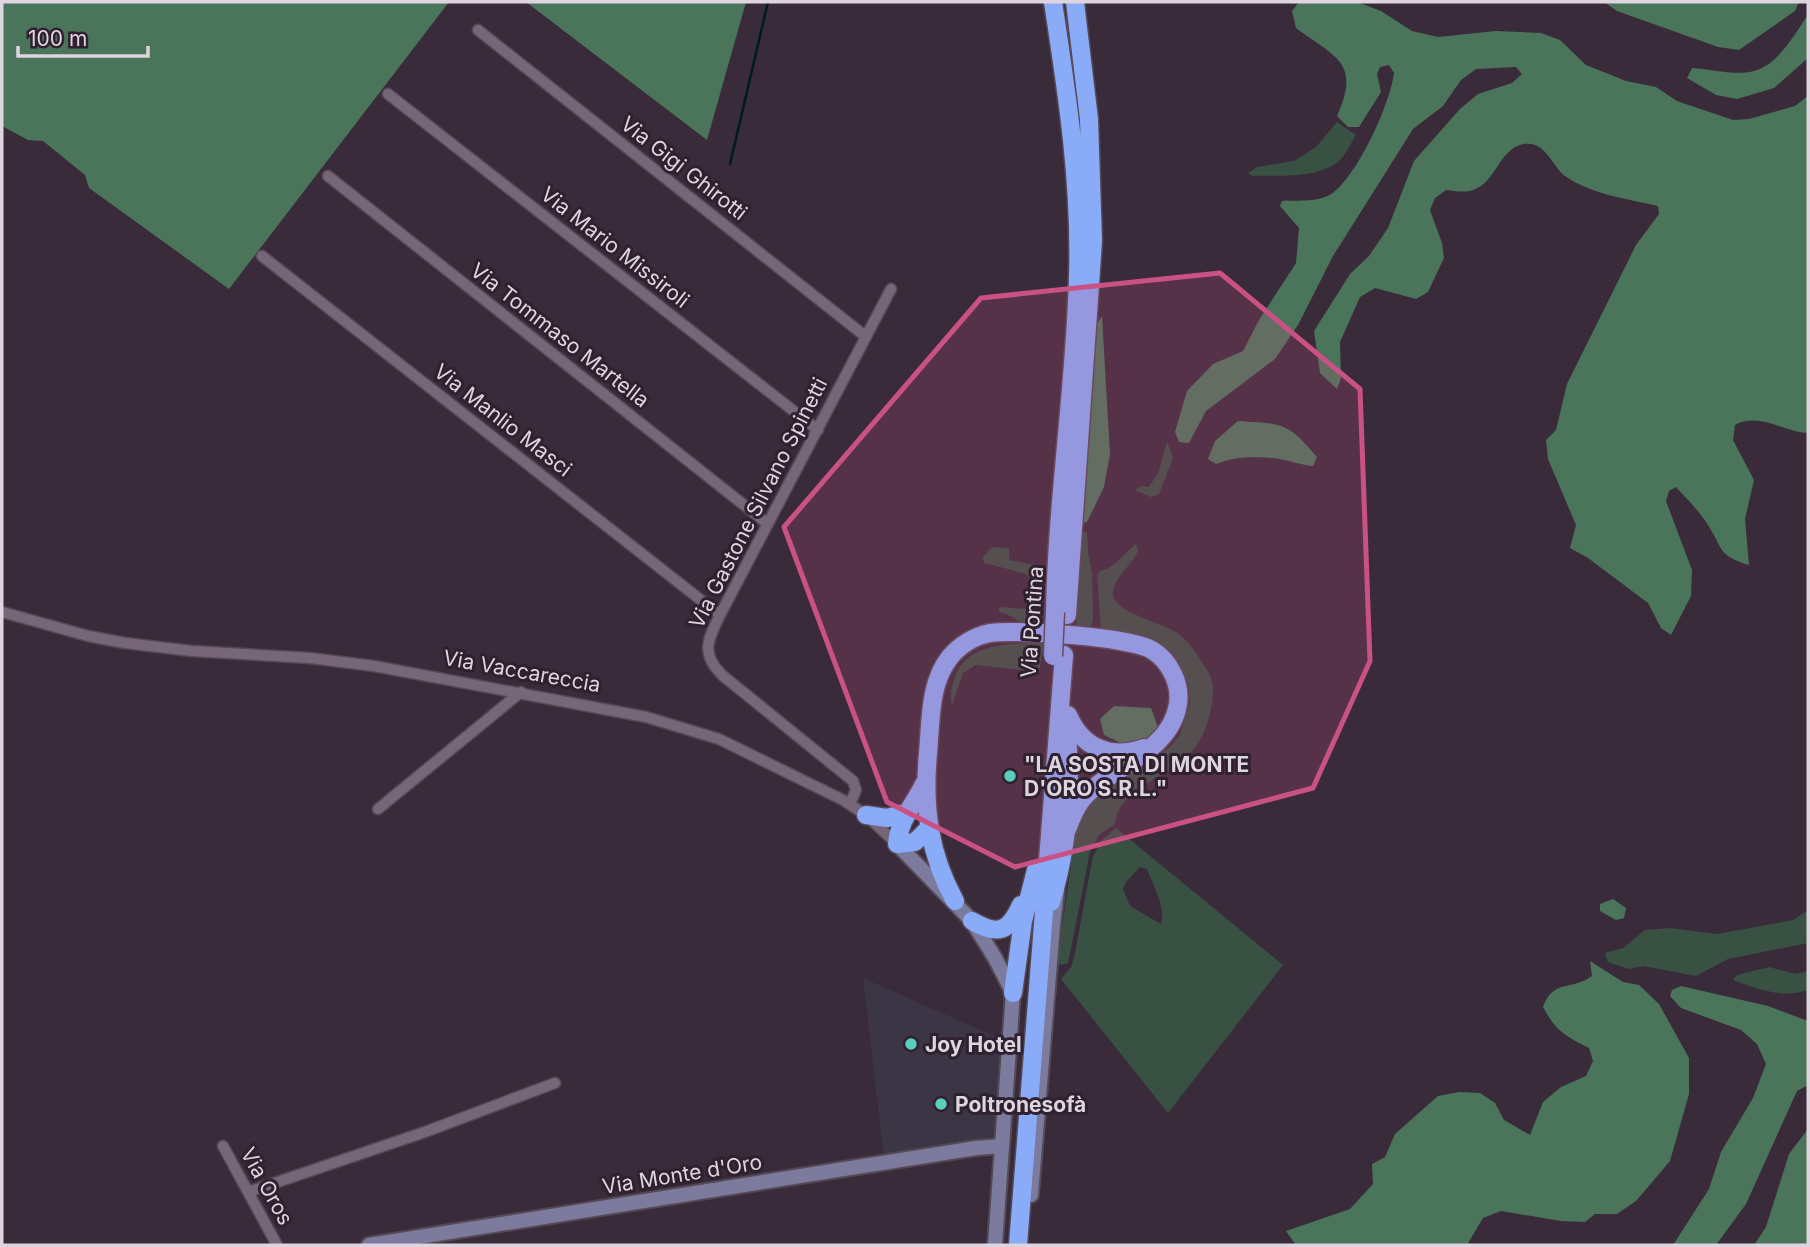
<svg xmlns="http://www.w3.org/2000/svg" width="1810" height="1247" viewBox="0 0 1810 1247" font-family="Inter,sans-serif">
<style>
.commercial{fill:#3c3545}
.green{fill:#395143;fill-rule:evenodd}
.forest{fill:#4a755b}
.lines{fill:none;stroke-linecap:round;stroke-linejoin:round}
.stream{stroke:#001a22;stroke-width:2.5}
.street-casing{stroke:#554956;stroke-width:13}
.secondary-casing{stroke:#554956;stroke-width:18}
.highway-casing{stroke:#554956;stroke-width:21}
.street{stroke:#766677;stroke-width:10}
.secondary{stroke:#7c7b9d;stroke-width:14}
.highway{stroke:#8aabf7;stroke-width:18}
.highway-bridge-casing{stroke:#554956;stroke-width:21;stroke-linecap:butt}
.highway-bridge{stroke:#8aabf7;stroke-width:18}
.marked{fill:#ca5183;fill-opacity:0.2;stroke:#ca5183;stroke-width:5;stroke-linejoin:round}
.poi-dot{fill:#5acebd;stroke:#2f2130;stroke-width:2.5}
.labels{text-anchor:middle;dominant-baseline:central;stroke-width:6;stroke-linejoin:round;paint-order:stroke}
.street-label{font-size:21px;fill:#ded5df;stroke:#2f2130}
.poi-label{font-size:21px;font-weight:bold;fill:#ded5df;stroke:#2f2130;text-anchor:start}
</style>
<rect width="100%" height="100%" fill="#392b3a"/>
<!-- commercial -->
<path class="commercial" d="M863,978L1003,1040L997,1140L884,1158Z"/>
<!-- green -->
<path class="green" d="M1337,122L1356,135C1351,143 1345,156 1338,162C1315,179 1278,175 1252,176L1248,173L1257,167L1294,161L1316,147Z
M1167,441L1173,458L1159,494L1151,497L1135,490L1141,486L1149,487L1159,471Z
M1087,532L1088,552L1092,573L1093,620C1091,630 1086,633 1076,636L1079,533Z
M1136,544L1138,551C1131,566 1116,576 1113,591C1108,612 1166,623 1180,635C1190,643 1197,654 1203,664C1208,671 1213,680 1213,688C1213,712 1204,741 1187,757C1165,778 1118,789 1115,824L1099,835L1090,852L1068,963L1062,965L1057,962L1076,831C1081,816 1087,805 1098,793L1170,747L1180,735L1190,702L1188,684L1180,668L1172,658L1101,629L1097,574L1100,571C1117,567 1123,554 1136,544Z
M992,547L1009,548V560L1040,566V588L1026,574L985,563L982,558Z
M999,607L1042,610V626C1020,629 1018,616 999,612Z
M1044,643L1039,672L976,665L963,673L952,705C949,694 952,687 955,677C967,641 1013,644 1044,643Z
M1116,828L1283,965L1168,1113L1061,979L1071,967L1074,958L1093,856L1102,840ZM1140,867L1147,869C1153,885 1166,908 1161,924L1130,906L1123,889L1126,882Z
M1808,910V943L1728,959L1696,976L1643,966L1629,969L1608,962L1605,953L1623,948L1645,930L1670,928L1717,934L1793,920Z
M1769,967L1795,974L1808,971V990C1782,999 1758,989 1733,980L1737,975Z"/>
<!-- forest -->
<path class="forest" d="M2,2H449L229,289L89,188L85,175L43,141L28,140L2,126Z
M526,2H746L707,140Z
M1299,2H1357L1381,11L1412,31L1438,37L1496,31L1541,33L1560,40L1586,65L1626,81L1656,87L1677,101L1733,120L1749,119L1795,106L1808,96V433C1784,432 1759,412 1735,425L1733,440L1754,480L1745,519L1749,565C1717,555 1724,550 1708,525C1699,511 1687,499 1676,487L1669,491L1666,501L1692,570L1691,596L1671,635L1661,628L1648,603L1588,558L1570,548L1576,525L1548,459L1546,440L1556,430L1567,384L1636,245L1659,214L1658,206C1628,199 1590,194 1565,176C1551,165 1546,141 1524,144C1499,148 1496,183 1473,190C1465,193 1455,191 1446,190L1435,198L1430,210L1442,243L1444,258L1428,292L1416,299L1375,288L1360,297L1340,342L1341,378L1337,389L1320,373L1314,331L1350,274L1369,256L1388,228L1414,161L1460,109L1478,94L1512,83L1522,74L1516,67L1476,69L1461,80L1443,106L1413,129L1333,256L1298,325L1275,359L1206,411L1189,443L1179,442L1175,432L1187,391L1213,364L1243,351L1259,320L1296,263L1299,228L1280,206L1282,201C1298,200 1320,203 1334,192C1359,172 1390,104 1394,73L1389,65L1380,67L1377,74L1381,92L1359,127H1348L1337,116C1361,62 1336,58 1296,28L1292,11Z
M1604,2H1799L1795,11L1739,50L1718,47L1617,11Z
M1808,15V58L1774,88L1737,99L1716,95L1687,78L1692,68C1710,69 1732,75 1749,72C1777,68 1793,36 1808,15Z
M1102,316L1110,454L1104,487L1087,522L1080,524L1097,324Z
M1238,421C1282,424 1287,421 1317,457L1313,466C1301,465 1291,461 1279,459C1260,456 1234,456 1216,464L1208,459L1215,441Z
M1114,706L1151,708L1158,727L1150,737L1127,746L1104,735L1100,719Z
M1613,899L1626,908L1624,918L1616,920L1600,911V904Z
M1590,961L1623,982L1639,985L1659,1004L1689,1058V1094L1670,1161L1636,1201L1617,1214H1595L1585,1222L1561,1221L1501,1211L1483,1218L1467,1245H1296L1286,1231L1350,1209L1373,1184L1372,1164L1385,1157L1395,1134L1438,1096L1459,1092L1480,1093L1495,1103L1504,1120L1530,1135L1543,1102L1561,1087L1586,1076L1593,1061L1589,1048C1565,1036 1556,1031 1543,1007C1553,979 1571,991 1592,976Z
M1681,986L1768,1006L1808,1021V1085L1797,1091L1746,1204L1716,1245H1673L1709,1189L1721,1152L1753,1098L1766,1064L1757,1044L1741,1030L1681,1008L1670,996L1672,990Z
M1808,1129V1245H1754L1766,1227L1789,1154Z"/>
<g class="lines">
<!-- stream -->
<path class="stream" d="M730,164L768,2"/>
<!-- street casing -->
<g class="street-casing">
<path id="street" d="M478,30L865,336
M388,94L818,430
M328,176L768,524
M262,256L720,615
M2,612L88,636L125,643L192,651L310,658L374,666L646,717L719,739L843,800L866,815L897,844
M850,804L856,790L853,781L722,675C700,653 708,640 720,615L891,289
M378,809L521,692
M223,1146L277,1245
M248,1192L425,1132L555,1083"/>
</g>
<!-- secondary casing -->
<g class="secondary-casing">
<path id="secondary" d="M897,844L972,921L995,958L1013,993L995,1245
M1031,1195L1053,926L1057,891
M369,1245L976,1148L1002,1146"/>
</g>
<!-- highway casing -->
<g class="highway-casing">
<path id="highway" d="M1053,2C1067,93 1081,184 1078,277C1075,389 1057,500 1055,612
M1067,615L1093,241L1089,119L1075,2
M1068,715C1082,748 1111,760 1144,748
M924,784C914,805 899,820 897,844L915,842L928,829
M866,815L887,818L906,813
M955,901C929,854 923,807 928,753C931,721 929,683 950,657C960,645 975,636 990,633C1015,629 1132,637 1152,650C1170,661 1181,684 1178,704C1171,751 1115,765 1086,795C1076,805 1071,819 1066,832
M1051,902C1069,845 1072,784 1066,725
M972,921C998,936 1009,932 1021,905
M1013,993L1023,921L1036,870
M1018,1245L1064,655"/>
</g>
<!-- street -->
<use href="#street" class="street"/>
<!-- secondary -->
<use href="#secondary" class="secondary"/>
<!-- highway -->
<use href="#highway" class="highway"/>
<!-- highway-bridge casing -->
<g class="highway-bridge-casing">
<path id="highway-bridge" d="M1053,656L1055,612"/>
</g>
<!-- highway-bridge -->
<use href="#highway-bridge" class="highway-bridge"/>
</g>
<!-- marked area -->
<path class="marked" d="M1220,273L1360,389L1370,661L1313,788L1015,867L887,802L784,527L981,298Z"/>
<!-- markers -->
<g class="poi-dot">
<circle cx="1010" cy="776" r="7"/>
<circle cx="911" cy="1044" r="7"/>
<circle cx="941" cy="1104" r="7"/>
</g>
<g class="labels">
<!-- street labels -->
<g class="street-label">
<text transform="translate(684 168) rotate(38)">Via Gigi Ghirotti</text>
<text transform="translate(615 247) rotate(38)">Via Mario Missiroli</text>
<text transform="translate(560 335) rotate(38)">Via Tommaso Martella</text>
<text transform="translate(503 420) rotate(38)">Via Manlio Masci</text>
<text transform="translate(758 503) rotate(-63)">Via Gastone Silvano Spinetti</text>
<text transform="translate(1032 622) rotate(-86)">Via Pontina</text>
<text transform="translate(522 671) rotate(10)">Via Vaccareccia</text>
<text transform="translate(682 1174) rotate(-9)">Via Monte d'Oro</text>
<text transform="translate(267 1186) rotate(61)">Via Oros</text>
</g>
<!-- poi labels -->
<g class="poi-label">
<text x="1024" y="764">"LA SOSTA DI MONTE<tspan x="1024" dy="24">D'ORO S.R.L."</tspan></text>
<text x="925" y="1044">Joy Hotel</text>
<text x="955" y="1104">Poltronesofà</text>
</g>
</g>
<!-- border -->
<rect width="1810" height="1247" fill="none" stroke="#ded5df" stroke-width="7"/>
<!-- scale -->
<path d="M18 46v10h130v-10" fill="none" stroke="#ded5df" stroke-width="3.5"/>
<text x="28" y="46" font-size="21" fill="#ded5df" stroke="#2f2130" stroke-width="5" paint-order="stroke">100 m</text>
</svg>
